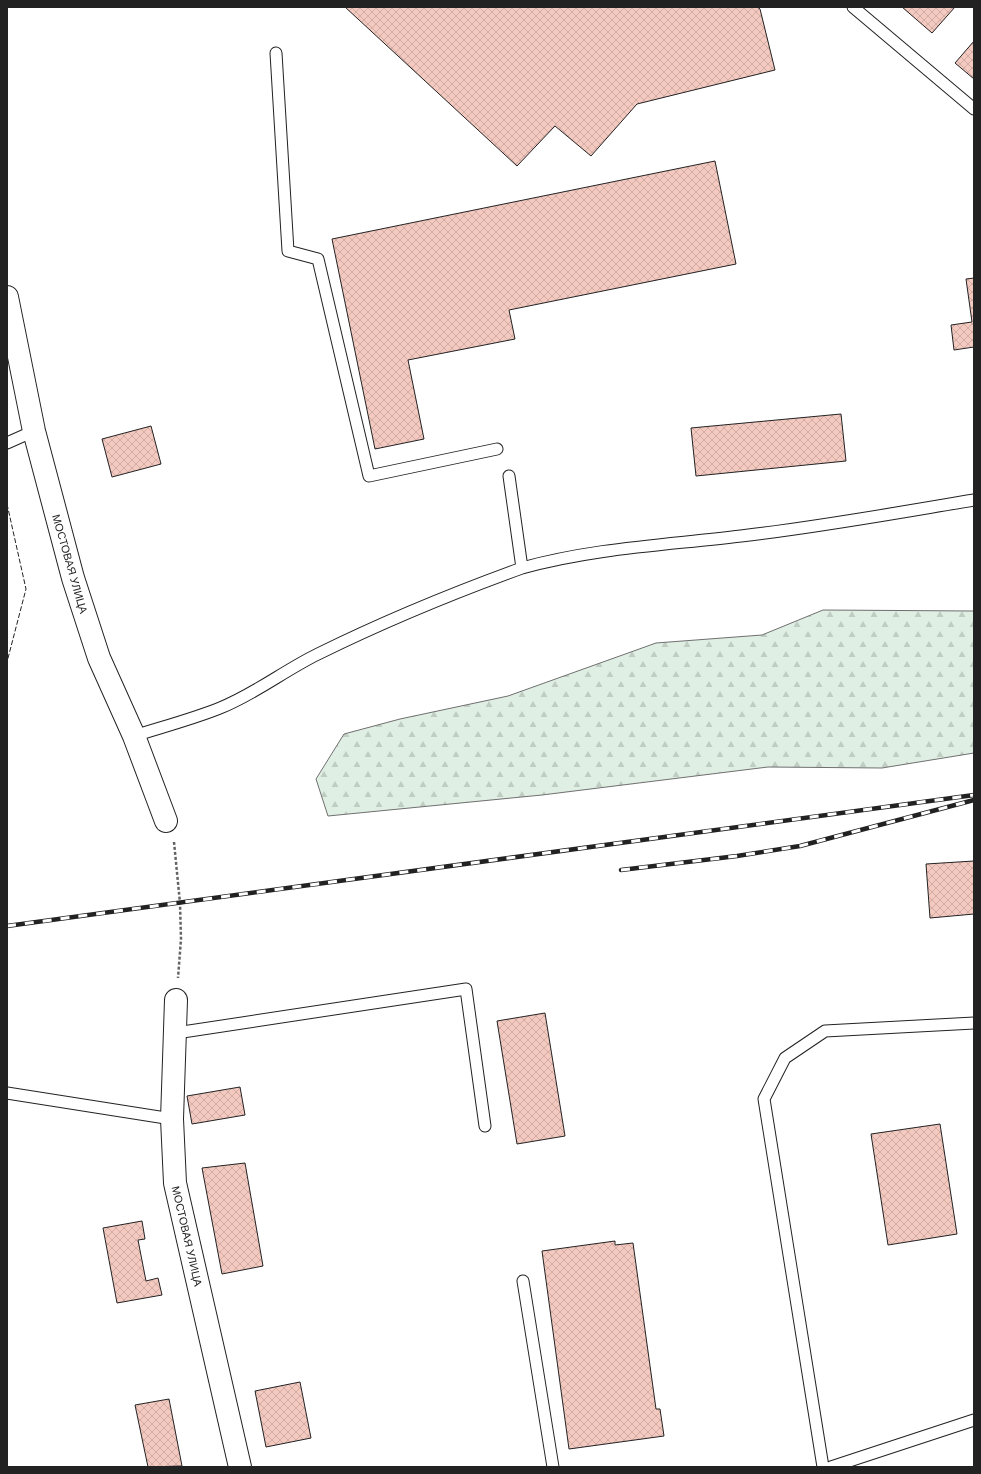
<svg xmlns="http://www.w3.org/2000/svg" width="981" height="1474" viewBox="0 0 981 1474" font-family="Quicksand,sans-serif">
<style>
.forest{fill:url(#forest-firs);stroke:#6f6f6f}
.building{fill:url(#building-cross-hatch);stroke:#222}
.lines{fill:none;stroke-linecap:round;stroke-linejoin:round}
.lane-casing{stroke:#222;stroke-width:13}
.street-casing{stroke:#222;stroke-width:24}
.path{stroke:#646464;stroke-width:2.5;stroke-dasharray:3 2;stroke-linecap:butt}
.lane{stroke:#fff;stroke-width:11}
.street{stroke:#fff;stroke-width:22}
.rail-casing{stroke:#222;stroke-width:4.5}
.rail{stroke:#fff;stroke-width:3;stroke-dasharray:9;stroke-linecap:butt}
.fence{stroke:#222;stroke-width:1;stroke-dasharray:5 2;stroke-linecap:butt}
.labels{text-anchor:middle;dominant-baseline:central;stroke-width:3;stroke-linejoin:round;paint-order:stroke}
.street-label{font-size:11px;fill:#222;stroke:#fff}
</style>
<defs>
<pattern id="forest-firs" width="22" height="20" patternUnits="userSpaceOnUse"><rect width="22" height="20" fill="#e0efe3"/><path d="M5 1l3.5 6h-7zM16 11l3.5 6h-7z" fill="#c0cdc2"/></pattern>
<pattern id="building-cross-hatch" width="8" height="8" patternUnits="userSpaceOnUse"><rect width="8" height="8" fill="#f3c9c0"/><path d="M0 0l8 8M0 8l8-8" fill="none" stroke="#d0aca5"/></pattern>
</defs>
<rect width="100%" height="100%" fill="#fff"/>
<!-- forest -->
<path class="forest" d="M823,610L974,611V753L882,768L768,767L542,795L328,816L316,779L344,734L400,719L508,696L656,643L762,635Z"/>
<!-- building -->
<path class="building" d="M345,7H757L760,9L775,70L637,104L591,156L555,126L517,166Z
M902,7H955L932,33Z
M974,41V79L955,63Z
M715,161L736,264L509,310L515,339L408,360L424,439L375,449L332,239Z
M974,278V347L954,350L951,325L972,322L966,279Z
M841,414L846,461L696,476L691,428Z
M151,426L161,464L112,477L102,439Z
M974,861V914L930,918L926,864Z
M545,1013L565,1136L517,1144L497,1021Z
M240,1087L245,1115L192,1124L187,1096Z
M940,1124L957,1234L888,1245L871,1134Z
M245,1163L263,1266L222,1274L202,1168Z
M142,1221L145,1239L138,1240L146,1281L158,1278L162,1295L117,1303L103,1228Z
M615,1241V1245L633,1243L656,1409H660L664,1436L569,1449L542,1251Z
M300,1382L311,1438L266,1447L255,1391Z
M169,1399L182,1466L148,1467L135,1405Z"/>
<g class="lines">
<!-- lane casing -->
<g class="lane-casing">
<path id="lane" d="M853,7L974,109
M276,53L288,251L318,259L369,476L497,449
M7,443L34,431
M522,568C594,548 667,545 741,536C819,527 896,513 974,500
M134,736C162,727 193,719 220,708C255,694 285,670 318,654C385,621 453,593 522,568L509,476
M176,1033L466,989L485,1126
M7,1093L172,1119
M523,1281L553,1467
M823,1467L764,1099L785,1058L825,1031L974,1023
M831,1467L974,1420"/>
</g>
<!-- street casing -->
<g class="street-casing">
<path id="street" d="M7,297L34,431L73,578L99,658L134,736L166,821
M176,1000L172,1119L175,1183L240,1467"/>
</g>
<!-- path -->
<path class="path" d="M174,842L180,903L181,939L178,978"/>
<!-- lane -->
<use href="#lane" class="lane"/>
<!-- street -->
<use href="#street" class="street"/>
<!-- rail casing -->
<g class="rail-casing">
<path id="rail" d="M621,870L737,856L800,846L974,800
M7,926L974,795"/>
</g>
<!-- rail -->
<use href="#rail" class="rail"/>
<!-- fence -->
<path class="fence" d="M7,504L26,589L7,662"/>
</g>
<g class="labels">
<!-- street labels -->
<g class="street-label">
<text transform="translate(70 564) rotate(74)">МОСТОВАЯ УЛИЦА</text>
<text transform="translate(187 1236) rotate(77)">МОСТОВАЯ УЛИЦА</text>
</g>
</g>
<!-- border -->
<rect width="981" height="1474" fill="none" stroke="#222222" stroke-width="16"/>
</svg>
